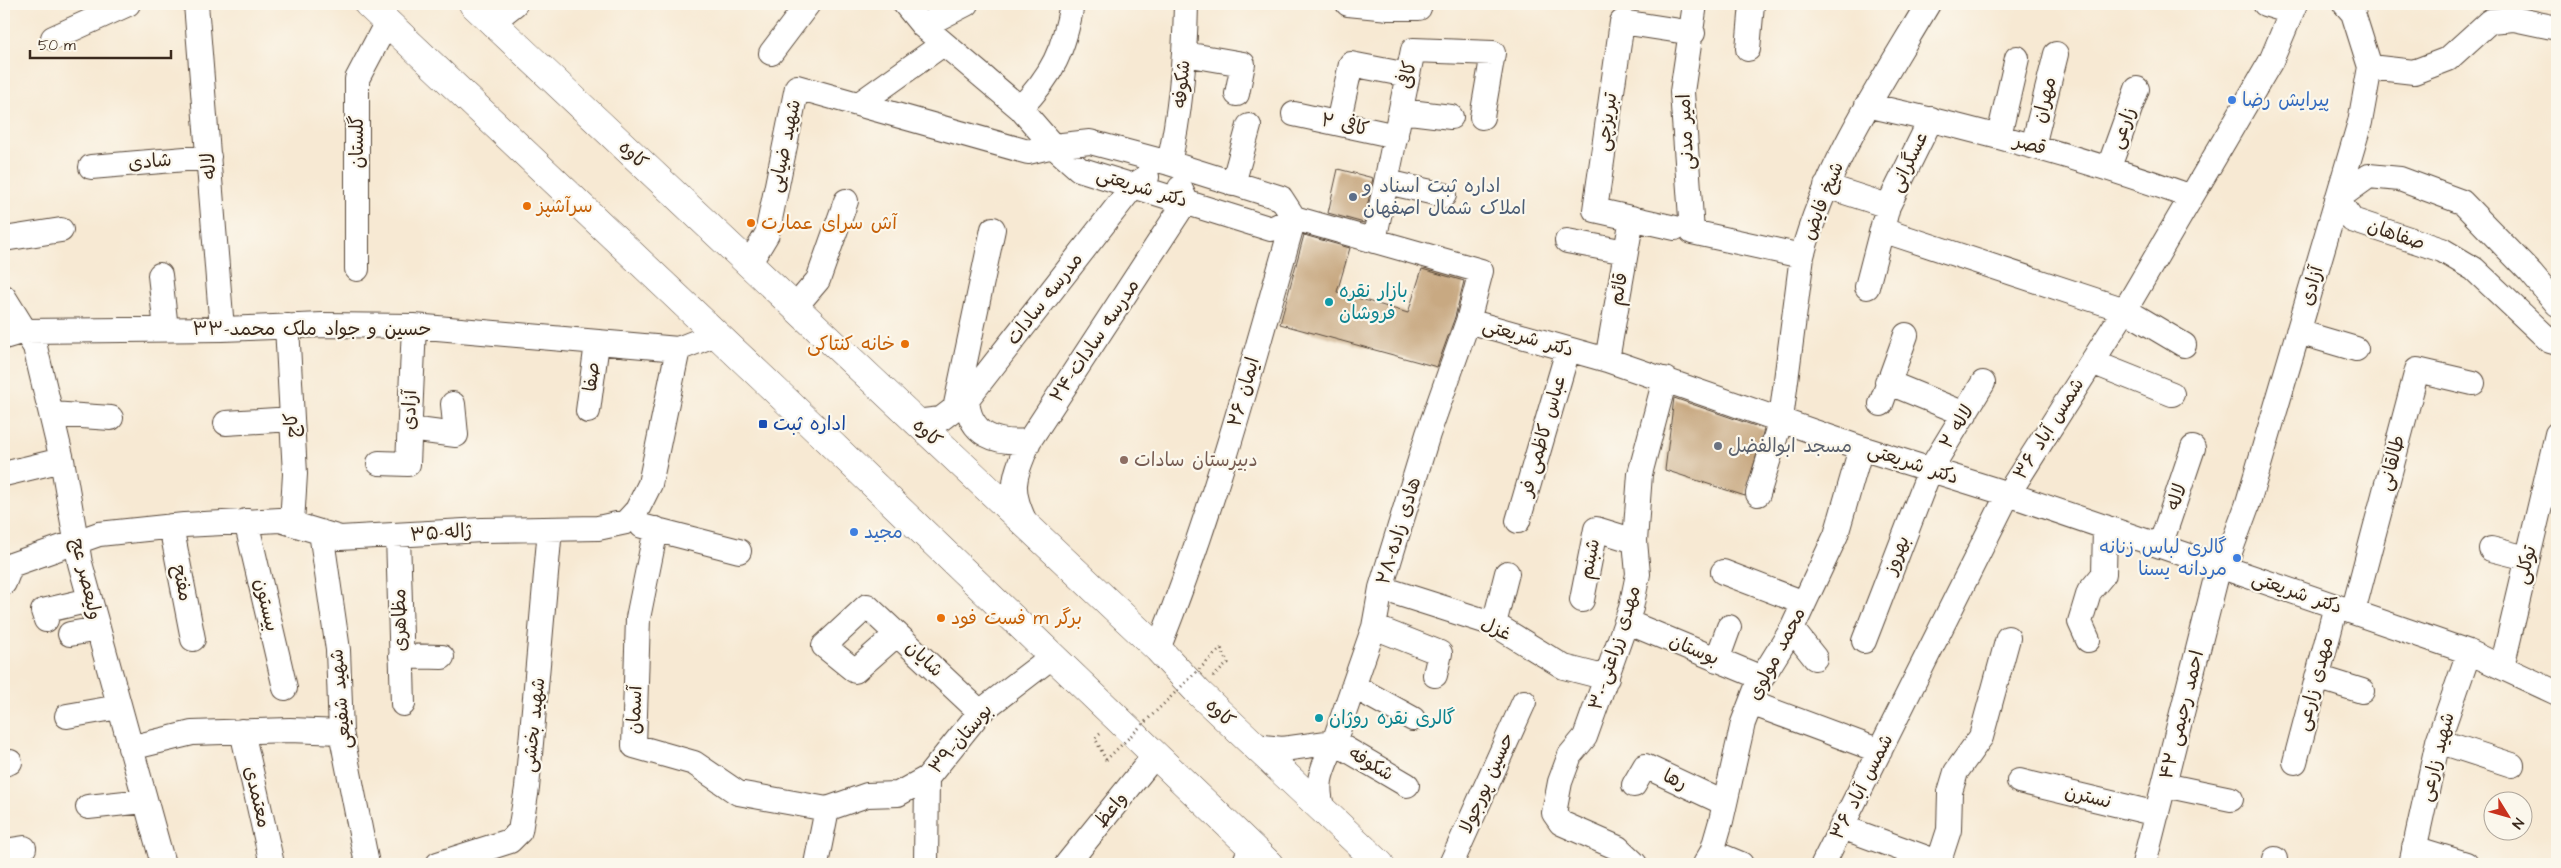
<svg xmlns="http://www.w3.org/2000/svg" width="2561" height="868" viewBox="0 0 2561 868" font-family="'Architects Daughter','Playpen Sans Arabic',sans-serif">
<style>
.building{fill:#c8a982}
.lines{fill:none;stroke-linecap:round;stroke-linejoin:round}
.minor-casing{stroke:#574739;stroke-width:26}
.major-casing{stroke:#574739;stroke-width:29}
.path{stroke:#574739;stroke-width:3;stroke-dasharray:1 4;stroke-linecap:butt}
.minor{stroke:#fff;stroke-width:24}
.major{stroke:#fff;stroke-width:28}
.path-bridge{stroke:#574739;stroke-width:3;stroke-dasharray:1 4;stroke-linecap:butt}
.shop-dot{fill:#3f7fe0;stroke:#fbf7ec;stroke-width:2}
.service-dot{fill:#5c6f8a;stroke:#fbf7ec;stroke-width:2}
.food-dot{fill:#e8710a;stroke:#fbf7ec;stroke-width:2}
.culture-dot{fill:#0f9aa8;stroke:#fbf7ec;stroke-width:2}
.transit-dot{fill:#1a4fb4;stroke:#fbf7ec;stroke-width:2}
.worship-dot{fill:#6b7280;stroke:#fbf7ec;stroke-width:2}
.education-dot{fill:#8d6e63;stroke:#fbf7ec;stroke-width:2}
.labels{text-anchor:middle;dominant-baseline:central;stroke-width:4.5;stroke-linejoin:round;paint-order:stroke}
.street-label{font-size:19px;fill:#3b2a1e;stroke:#fbf7ec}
.shop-label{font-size:19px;fill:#366cbe;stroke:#fbf7ec;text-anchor:start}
.service-label{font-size:19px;fill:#4e5e75;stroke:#fbf7ec;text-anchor:start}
.food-label{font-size:19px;fill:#c56008;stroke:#fbf7ec;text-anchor:start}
.culture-label{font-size:19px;fill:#0d838f;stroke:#fbf7ec;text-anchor:start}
.transit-label{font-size:19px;fill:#164399;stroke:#fbf7ec;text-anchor:start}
.worship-label{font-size:19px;fill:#5b616d;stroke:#fbf7ec;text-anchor:start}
.education-label{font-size:19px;fill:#785e54;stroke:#fbf7ec;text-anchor:start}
</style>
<rect width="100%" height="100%" fill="#fbf7ec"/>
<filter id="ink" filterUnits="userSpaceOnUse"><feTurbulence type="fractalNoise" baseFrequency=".02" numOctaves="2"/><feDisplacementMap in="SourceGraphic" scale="10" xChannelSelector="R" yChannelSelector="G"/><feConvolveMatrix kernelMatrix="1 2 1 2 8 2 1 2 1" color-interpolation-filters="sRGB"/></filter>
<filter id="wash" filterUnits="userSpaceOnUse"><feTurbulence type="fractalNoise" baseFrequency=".0096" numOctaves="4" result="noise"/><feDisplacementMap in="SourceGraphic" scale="20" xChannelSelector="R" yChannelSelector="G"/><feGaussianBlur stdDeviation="1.12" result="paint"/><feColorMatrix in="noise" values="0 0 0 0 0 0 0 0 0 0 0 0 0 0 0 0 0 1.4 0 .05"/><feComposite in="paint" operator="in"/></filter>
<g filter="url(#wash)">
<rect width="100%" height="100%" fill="#f7e9d3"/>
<g id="blocks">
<!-- building -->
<path class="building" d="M1338,169L1373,178L1364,223L1328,213Z
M1304,235L1350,248L1337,292L1408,313L1422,269L1464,281L1455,317L1437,367L1280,324Z
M1674,398L1764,429L1745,496L1665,470Z"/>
</g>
</g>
<g filter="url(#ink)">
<use href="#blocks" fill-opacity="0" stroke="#574739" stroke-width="1"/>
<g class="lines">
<!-- minor casing -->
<g class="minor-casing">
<path id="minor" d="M196,4L222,329
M905,4L923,26L1020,108L1053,146L1079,169L1271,229L1294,218
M1348,4L1389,8H1419L1420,4
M1695,4L1682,92L1692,232L1802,256
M2265,4L2291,12
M492,22L515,4
M923,26L966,4
M53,38L128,4
M1748,49L1752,4
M771,53L808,4
M1185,54L1243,64L1237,94
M2370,67L2414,72L2448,59L2490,21L2514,19L2557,28
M859,104L943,44
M1867,105C1976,129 2084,158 2189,196
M1020,108C1053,75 1064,49 1072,4
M1401,111L1451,117
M1294,114L1396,136
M1338,123L1351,64L1408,75
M1999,136L2017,58
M2033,146L2056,54
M1169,163C1181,110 1185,58 1186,4
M91,167L209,157
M2109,167L2137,89
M1387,182L1444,195
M1233,184L1249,126
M1826,186L1888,206
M1675,228L1595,210L1622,22L1693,33
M1882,230L2125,310L2184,345
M4,239L61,230
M1374,241L1413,50L1493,53L1482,117
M1567,241L1626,252
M749,264L767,234L797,87L1028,152L1053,146L1090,142L1169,163L1281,198L1294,218L1481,271L1468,321L1607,360L1861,448L2008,494L2219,566L2469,652L2557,693
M357,269V79L387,22
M160,275L166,329
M1867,287L1888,206L1931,119
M4,297L35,347L62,460L80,563L163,864
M2557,304L2531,273L2462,202L2400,179L2369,176L2337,199L2352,220L2442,250L2474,269L2550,341L2557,343
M795,307L818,280L846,201
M287,326L295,474L292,523
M2298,332L2356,349
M4,337L24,331L222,329L323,325L414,326L678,349L716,334
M1607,360L1632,218
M2092,362L2172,394
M1887,382L1965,414
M967,399C969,436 997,444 1029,441
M1881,404L1906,335
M955,409L993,229
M588,411L597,343
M51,414L111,418
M915,422L941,419L967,399L1134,185L1147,177
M226,423L292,419
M410,429L456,435L453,404
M379,463L408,464L414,326
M4,474L62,460
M1758,494L1781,419L1802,256C1827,164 1880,85 1928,4
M246,521L285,688
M1518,521L1568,350
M1026,524C1008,487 1014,478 1029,441L1186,201L1180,188
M171,526L193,639
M642,526L739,551
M656,529L638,618L634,746L694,763L738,793L827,809
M321,532L338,650L341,732L367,864
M398,536L403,704
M2160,546L2193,448
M2491,549L2527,558
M2224,568L2247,506L2360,122L2370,67L2353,13L2345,4
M1723,572L1804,603
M4,583L11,565L99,534L184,525L280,520L340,538L482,530L598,528L626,522L637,510L650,484L678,349
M1381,588L1494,624L1564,667L1607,678
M1582,600L1596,529L1635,541
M2353,612L2417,370L2473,383
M46,620L43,611L90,600
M1627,622L1762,678
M1494,624L1507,573
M1374,627L1440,653L1435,675
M1792,629L1815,658
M70,634L98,629
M897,634L855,671L824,646L867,606L980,712
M2088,640L2080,622L2089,592L2104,574L2105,527
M1864,641L1930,470L1983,383
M1158,649C1214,509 1253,363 1294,218
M401,656L442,657
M1717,660L1729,627
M2502,667L2557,434
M2317,677L2362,691
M1355,687L1413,719
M1751,703L1880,751
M67,716L119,707
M242,731L272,864
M2438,741L2512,765
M1255,746L1283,749L1334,742C1323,769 1314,781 1323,810
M130,748L192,733L290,730L341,732
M2295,762L2336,606
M4,764L10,762
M2019,781L2157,814
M1407,785L1334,742L1374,627L1381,588L1428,434L1468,321
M1634,785L1645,766L1724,803
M2164,785L2231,799
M88,807L144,801
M1842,827L1943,864
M2414,848L2466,864
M4,851L24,848
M1712,852L1741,864
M438,864L510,841L520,831L527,788L550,529
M816,864L827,809L867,795L898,794L927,778L980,712L1053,656
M926,864L927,778
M1067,864L1155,755
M1244,864L1251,847
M1451,864L1524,702
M1635,864L1618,848L1561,823L1554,813L1560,782L1570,755L1585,737L1631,608L1638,574L1635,541L1640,474L1665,379
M1705,864L1712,852L1721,821L1743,723L1758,684L1792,629L1836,535L1861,448
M1823,864L2008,494L2125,310L2271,61L2295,4
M1938,864L1949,830L1950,792L1956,772L1981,737L2008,638
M2144,864L2219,566
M2274,864L2275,859
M2411,864L2438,741L2469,652"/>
</g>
<!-- major casing -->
<g class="major-casing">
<path id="major" d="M368,4L772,387L1269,864
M473,4L1158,649L1198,692L1380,864"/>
</g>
<!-- path -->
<path class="path" d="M1213,677L1228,663L1221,648
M1100,734L1095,738L1106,760"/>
<!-- minor -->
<use href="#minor" class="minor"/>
<!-- major -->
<use href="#major" class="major"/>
<!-- path-bridge -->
<path class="path-bridge" d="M1106,760L1221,648"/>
</g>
</g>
<!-- markers -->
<g class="shop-dot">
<circle cx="2232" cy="100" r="5"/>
<circle cx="854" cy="532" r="5"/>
<circle cx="2237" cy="558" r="5"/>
</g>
<circle class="service-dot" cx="1353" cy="197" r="5"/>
<g class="food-dot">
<circle cx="527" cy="206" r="5"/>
<circle cx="751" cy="223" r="5"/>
<circle cx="905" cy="344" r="5"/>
<circle cx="941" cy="618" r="5"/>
</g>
<g class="culture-dot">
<circle cx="1329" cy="302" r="5"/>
<circle cx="1319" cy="718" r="5"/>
</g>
<rect class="transit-dot" x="758" y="419" width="10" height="10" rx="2.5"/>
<circle class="worship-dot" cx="1718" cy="446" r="5"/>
<circle class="education-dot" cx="1124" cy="460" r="5"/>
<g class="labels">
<!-- street labels -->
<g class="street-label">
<text transform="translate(1408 75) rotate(-79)">کافی</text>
<text transform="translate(1182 84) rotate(-85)">شکوفه</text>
<text transform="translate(2045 100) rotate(-76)">مهران</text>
<text transform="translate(1607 122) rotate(-82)">تبریزچی</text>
<text transform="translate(1345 125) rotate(12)">کافی ۲</text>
<text transform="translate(2123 128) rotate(-70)">زارعی</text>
<text transform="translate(1686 132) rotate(-93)">امیر مدنی</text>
<text transform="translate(357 142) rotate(-90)">گلستان</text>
<text transform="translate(2030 145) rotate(16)">قصر</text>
<text transform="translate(785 146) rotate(-78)">شهید ضیایی</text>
<text transform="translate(633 155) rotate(43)">کاوه</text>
<text transform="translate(150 162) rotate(-5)">شادی</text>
<text transform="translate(1909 162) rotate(-64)">عسگرانی</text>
<text transform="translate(209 166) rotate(-95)">لاله</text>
<text transform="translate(1142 188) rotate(17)">دکتر شریعتی</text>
<text transform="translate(1823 201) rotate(-68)">شیخ فایض</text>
<text transform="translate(2396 235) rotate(19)">صفاهان</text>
<text transform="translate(2312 286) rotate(-74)">آزادی</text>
<text transform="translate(1619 289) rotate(-80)">قائم</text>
<text transform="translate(1045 299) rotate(-52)">مدرسه سادات</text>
<text x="312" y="329">۳۳-حسین و جواد ملک محمد</text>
<text transform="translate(1528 338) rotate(16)">دکتر شریعتی</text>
<text transform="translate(1095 341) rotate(-56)">۲۴-مدرسه سادات</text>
<text transform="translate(592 377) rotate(-83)">صفا</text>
<text transform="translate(1244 392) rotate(-74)">۲۶ ایمان</text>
<text transform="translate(410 410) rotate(-88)">آزادی</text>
<text transform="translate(292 425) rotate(-93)">کاج</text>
<text transform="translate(1957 427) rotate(-58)">لاله ۲</text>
<text transform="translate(2049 429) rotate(-58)">شمس آباد ۳۶</text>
<text transform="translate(927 433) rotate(44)">کاوه</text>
<text transform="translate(1543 436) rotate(-74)">عباس کاظمی فر</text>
<text transform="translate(2392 463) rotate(-75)">طالقانی</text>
<text transform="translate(1913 464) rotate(18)">دکتر شریعتی</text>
<text transform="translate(2177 497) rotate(-71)">لاله</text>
<text transform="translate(1399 531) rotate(-73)">۲۸-هادی زاده</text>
<text transform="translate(441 533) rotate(-4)">۳۵-ژاله</text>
<text transform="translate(1897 555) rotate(-69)">بهروز</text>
<text transform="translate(1590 559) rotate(-79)">شبنم</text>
<text transform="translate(2526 565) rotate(-76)">توکلی</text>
<text transform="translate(86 579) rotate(77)">ولیعصر عج</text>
<text transform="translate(182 583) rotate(79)">مفتح</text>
<text transform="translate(2297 593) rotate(19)">دکتر شریعتی</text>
<text transform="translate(266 605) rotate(77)">بیستون</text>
<text transform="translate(400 620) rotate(-91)">مظاهری</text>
<text transform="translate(1496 629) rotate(26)">غزل</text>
<text transform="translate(1615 648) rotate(-72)">۳۰-مهدی زراعتی</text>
<text transform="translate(1694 650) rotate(23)">بوستان</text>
<text transform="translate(1777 654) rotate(-62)">محمد مولوی</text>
<text transform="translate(924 659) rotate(43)">شایان</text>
<text transform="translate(2315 684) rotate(-75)">مهدی زارعی</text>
<text transform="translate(341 699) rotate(-95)">شهید شفیعی</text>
<text transform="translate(635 710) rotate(-88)">آسمان</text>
<text transform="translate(1220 713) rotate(44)">کاوه</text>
<text transform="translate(2182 715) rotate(-76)">۴۲ احمد رحیمی</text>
<text transform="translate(534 725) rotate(-84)">شهید بخشی</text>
<text transform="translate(961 739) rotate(-49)">۳۹-بوستان</text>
<text transform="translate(2437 757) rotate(-75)">شهید زارعی</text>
<text transform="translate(1371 764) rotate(31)">شکوفه</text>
<text transform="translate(1675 780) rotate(25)">رها</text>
<text transform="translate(1487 783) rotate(-66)">حسین پورجولا</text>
<text transform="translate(1862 787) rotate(-63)">شمس آباد ۳۶</text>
<text transform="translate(257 797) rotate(77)">معتمدی</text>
<text transform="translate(2088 797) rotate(14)">نسترن</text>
<text transform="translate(1111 810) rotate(-51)">واعظ</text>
</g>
<!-- shop labels -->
<g class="shop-label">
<text x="2242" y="100">پیرایش رضا</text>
<text x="864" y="532">مجید</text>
<text x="2227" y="547" text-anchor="end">گالری لباس زنانه<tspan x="2227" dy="22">مردانه یسنا</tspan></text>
</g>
<!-- service labels -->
<g class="service-label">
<text x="1363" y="186">اداره ثبت اسناد و<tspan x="1363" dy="22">املاک شمال اصفهان</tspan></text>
</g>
<!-- food labels -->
<g class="food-label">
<text x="537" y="206">سرآشپز</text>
<text x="761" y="223">آش سرای عمارت</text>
<text x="895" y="344" text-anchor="end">خانه کنتاکی</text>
<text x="951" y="618">فست فود m برگر</text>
</g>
<!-- culture labels -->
<g class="culture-label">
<text x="1339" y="291">بازار نقره<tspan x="1339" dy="22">فروشان</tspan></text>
<text x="1329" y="718">گالری نقره روژان</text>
</g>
<!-- transit labels -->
<g class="transit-label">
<text x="773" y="424">اداره ثبت</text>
</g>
<!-- worship labels -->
<g class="worship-label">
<text x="1728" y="446">مسجد ابوالفضل</text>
</g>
<!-- education labels -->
<g class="education-label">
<text x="1134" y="460">دبیرستان سادات</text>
</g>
</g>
<!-- margin -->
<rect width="2561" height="868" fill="none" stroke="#fbf7ec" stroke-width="20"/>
<!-- north arrow -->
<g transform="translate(2508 816) rotate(127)"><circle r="24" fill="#fbf7ec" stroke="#aea59a"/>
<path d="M0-4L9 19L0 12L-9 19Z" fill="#c8321e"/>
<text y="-8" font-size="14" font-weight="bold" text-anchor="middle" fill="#3b2a1e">N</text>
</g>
<!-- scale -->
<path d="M30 50v8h141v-8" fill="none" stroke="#3b2a1e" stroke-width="2.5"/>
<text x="38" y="50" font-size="15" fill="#3b2a1e" stroke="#fbf7ec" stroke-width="4" paint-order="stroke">50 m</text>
</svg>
